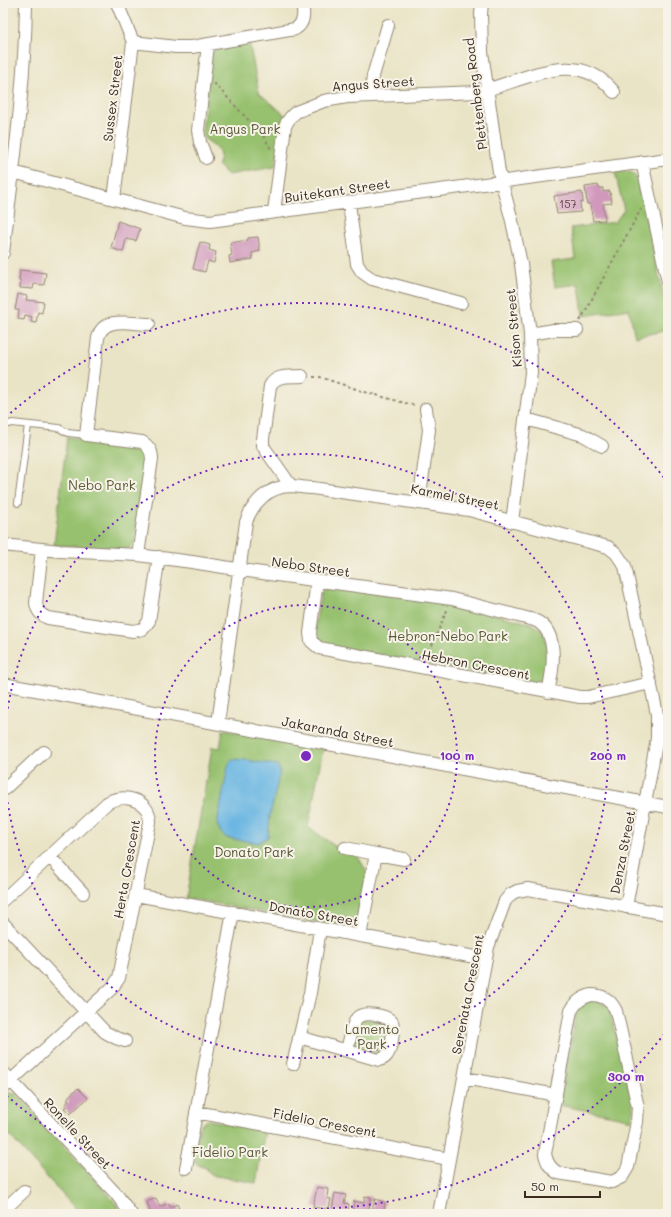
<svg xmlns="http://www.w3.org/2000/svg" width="671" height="1217" viewBox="0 0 671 1217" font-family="Mali,sans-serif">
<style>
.green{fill:#97c16e;stroke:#697646}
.water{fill:#68b5e2;stroke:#527080}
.building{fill:#d099bc}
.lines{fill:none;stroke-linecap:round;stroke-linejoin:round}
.service-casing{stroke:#928772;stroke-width:8}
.minor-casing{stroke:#928772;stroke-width:14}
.path{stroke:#928772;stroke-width:2;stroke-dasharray:3 3;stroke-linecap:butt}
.service{stroke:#fff;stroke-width:6}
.minor{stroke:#fff;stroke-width:12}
.ring{fill:none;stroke:#7b2cbf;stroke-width:2;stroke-dasharray:2 4}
.labels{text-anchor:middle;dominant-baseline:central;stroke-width:4;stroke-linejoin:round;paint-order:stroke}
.number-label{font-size:11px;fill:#604646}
.street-label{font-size:13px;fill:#3b2a1e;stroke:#f7f3e8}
.park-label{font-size:13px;fill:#575736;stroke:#f7f3e8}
.centre{fill:#7b2cbf;stroke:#f7f3e8;stroke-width:2}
.ring-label{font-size:12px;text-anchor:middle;font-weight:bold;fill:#7b2cbf;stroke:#f7f3e8;stroke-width:4;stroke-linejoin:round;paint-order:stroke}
</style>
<rect width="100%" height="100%" fill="#f7f3e8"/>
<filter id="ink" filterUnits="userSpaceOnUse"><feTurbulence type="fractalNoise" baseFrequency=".025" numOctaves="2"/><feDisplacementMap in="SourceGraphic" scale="8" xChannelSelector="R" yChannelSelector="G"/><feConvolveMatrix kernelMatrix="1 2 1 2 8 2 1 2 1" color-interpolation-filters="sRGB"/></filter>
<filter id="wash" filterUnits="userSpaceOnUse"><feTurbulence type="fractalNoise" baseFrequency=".012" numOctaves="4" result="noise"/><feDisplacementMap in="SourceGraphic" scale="16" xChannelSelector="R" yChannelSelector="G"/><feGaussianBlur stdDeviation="0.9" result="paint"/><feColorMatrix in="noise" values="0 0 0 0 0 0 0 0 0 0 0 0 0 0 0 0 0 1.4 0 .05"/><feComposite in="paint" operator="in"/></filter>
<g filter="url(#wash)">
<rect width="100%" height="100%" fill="#eae4c6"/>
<!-- green -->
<path class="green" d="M249,41L259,93L285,115L275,167L228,175L218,165L220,156L219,152L215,146L205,139L202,131L212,53L217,48Z
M625,171C632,172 636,175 638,182L668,316V330L635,337L629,309L583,316L579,284L555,287L551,262L575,259L571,228L615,222L624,210L615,172Z
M67,437L143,447L147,456L134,544L128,549L54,545Z
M328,587L443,601L533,624L544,633L550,659L546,680L539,684L330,646L318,641L314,631L321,592Z
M223,730L323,749L308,827L339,849V852L357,855L367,872L357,923L354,926L348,928L186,898L212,747L220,748Z
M596,1000L609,1007L633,1103V1120L559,1105L576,1013L586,1001Z
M361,1019L384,1021L390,1027L382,1056L357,1051L352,1044Z
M8,1093L16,1094L19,1097L112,1199L123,1214H80L3,1128V1096Z
M207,1120L265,1130L256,1183L211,1175L206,1168L200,1166L195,1162L193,1156L200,1125Z"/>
<!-- water -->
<path class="water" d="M232,759L246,760L277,765L280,771L270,816L268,837L258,843L227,838L221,833L217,824L228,766Z"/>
<g id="blocks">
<!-- building -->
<path class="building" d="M598,185L599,188H603V192L610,191L612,203L603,204L605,220L593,221L590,204H587L585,187Z
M582,192L583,202L580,203L581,212L557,214L554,196Z
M118,221L140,229L136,241L126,239L123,252L111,248Z
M258,237L260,251L252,253L253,259L230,263L229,256L232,255L230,243L248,240V238Z
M200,242L210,245L209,250L216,252L214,263L208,261L205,272L193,269Z
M20,270L46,273L44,285L34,284L33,289L20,288L21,281H19Z
M18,294L27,296L26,300L44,302L42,313L38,312L36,323L31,322L32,317L25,315L24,320L18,319L19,310H15Z
M78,1088L88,1098L70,1114L64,1108L66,1107L65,1105L69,1101L67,1100L69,1098L68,1097Z
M317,1187L328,1189L327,1198L331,1199L329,1208H325V1209L313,1207Z
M335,1193L346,1195L344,1203L349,1204L348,1212L332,1210Z
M365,1196L371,1197L368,1214L352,1212L354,1201L364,1203Z
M156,1198L160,1207L169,1203L170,1207L177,1204L180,1211L172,1214H151L147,1202Z
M375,1199L385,1202L384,1210L389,1211L388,1214H371Z"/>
</g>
</g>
<g filter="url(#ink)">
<use href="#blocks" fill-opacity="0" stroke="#928772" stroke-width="1"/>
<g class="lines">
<!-- service casing -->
<g class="service-casing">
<path id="service" d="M3,428L6,425L12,423L59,428L68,433L86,435
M18,503L28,425"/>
</g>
<!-- minor casing -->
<g class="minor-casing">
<path id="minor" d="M482,3L481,14L482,52L499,172L512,221L521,264L530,334L531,373L512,522
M133,42L176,47H192L295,29C305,23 304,13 302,3
M371,95L373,76L388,25
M206,158L200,142L198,130L208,45
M642,162L668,282
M13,172L185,218L210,221L668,159
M114,199L133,42L117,3
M349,203L357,264L362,272L372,279L461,303
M274,212L285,126C288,120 291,116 296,112L324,101L347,97L478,92C523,82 577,45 614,92
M3,253C13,170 25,87 26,3
M530,334L554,330H577
M526,419L583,435L602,446
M291,486L263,446V439L270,386C276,374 290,377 302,376
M419,502L429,430L426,409
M3,545L60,551L138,555L192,562L255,572L452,599L534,620C560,630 553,671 548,692
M42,549L36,603C37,611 40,615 48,618L133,631L143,629L149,621L159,557
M138,555L152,459C152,451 149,446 142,442L86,435L98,338C103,315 132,324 149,324
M317,581L310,633L311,641L319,648L580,697H588L651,683
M3,684L668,807
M218,723L246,522C253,502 268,487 290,486C297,486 305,488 312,488L469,510L608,547L616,553L625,566L657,714V738L626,907
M3,790L44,752
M345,848L376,854
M49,856L83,893
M136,895L486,959
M3,900L107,803C123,793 150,799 150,822L119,978L112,988L3,1088
M3,923L105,1032L116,1038L125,1041
M360,936L376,854L404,859
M591,995C603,995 611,1000 616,1011L638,1107L637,1122L628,1167L622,1177L612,1182L558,1173C550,1168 547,1163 545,1154L571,1011C576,1002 581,998 591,995Z
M299,1037L379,1060C383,1059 385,1058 387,1055C391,1050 395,1028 392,1022C387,1015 363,1011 357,1018C352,1025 349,1042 347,1051
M293,1064L310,993L320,929
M3,1072L117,1195L131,1214
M464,1078L556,1095
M196,1112L449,1159
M186,1168L233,912
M8,1206L24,1191
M439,1214L488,947L505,901L511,894L517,891L528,889L668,914"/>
</g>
<!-- path -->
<path class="path" d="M214,83L264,137L271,149
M580,321L641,209
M313,377H320L365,392L416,406
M427,657L448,608"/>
<!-- service -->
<use href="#service" class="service"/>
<!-- minor -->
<use href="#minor" class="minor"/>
</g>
</g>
<!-- distance rings -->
<g class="ring">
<circle cx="306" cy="756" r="151"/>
<circle cx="306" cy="756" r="302"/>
<path d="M668 1029A453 453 0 0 1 6 1095M6 417A453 453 0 0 1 668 483"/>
</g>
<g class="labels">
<!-- number labels -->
<g class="number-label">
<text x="568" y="203">157</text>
</g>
<!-- street labels -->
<g class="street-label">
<text transform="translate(373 83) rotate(-4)">Angus Street</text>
<text transform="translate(475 94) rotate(-97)">Plettenberg Road</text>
<text transform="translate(112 98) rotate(-83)">Sussex Street</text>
<text transform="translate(337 190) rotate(-8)">Buitekant Street</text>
<text transform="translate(513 328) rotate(-95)">Kison Street</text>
<text transform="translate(455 496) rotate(11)">Karmel Street</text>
<text transform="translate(311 566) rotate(8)">Nebo Street</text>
<text transform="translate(476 664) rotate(11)">Hebron Crescent</text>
<text transform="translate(338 731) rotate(11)">Jakaranda Street</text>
<text transform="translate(622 852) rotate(-79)">Denza Street</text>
<text transform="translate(126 869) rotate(-80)">Herta Crescent</text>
<text transform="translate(314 913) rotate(10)">Donato Street</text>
<text transform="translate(467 994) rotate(-79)">Serenata Crescent</text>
<text transform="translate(325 1122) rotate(11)">Fidelio Crescent</text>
<text transform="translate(78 1133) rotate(47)">Ronelle Street</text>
</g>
<!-- park labels -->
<g class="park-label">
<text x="245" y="128">Angus Park</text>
<text x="102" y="484">Nebo Park</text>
<text x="448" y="635">Hebron-Nebo Park</text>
<text x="254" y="851">Donato Park</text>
<text x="372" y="1028">Lamento<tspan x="372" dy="15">Park</tspan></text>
<text x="230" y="1151">Fidelio Park</text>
</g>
</g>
<circle cx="306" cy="756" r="6" class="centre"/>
<g class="ring-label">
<text x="457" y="760">100 m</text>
<text x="608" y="760">200 m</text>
<text x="626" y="1081">300 m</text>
</g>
<!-- margin -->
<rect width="671" height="1217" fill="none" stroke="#f7f3e8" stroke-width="16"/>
<!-- scale -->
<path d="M525 1191v6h75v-6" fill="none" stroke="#3b2a1e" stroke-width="2"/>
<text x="531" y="1191" font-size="12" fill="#3b2a1e" stroke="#f7f3e8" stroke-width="3" paint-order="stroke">50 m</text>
</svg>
